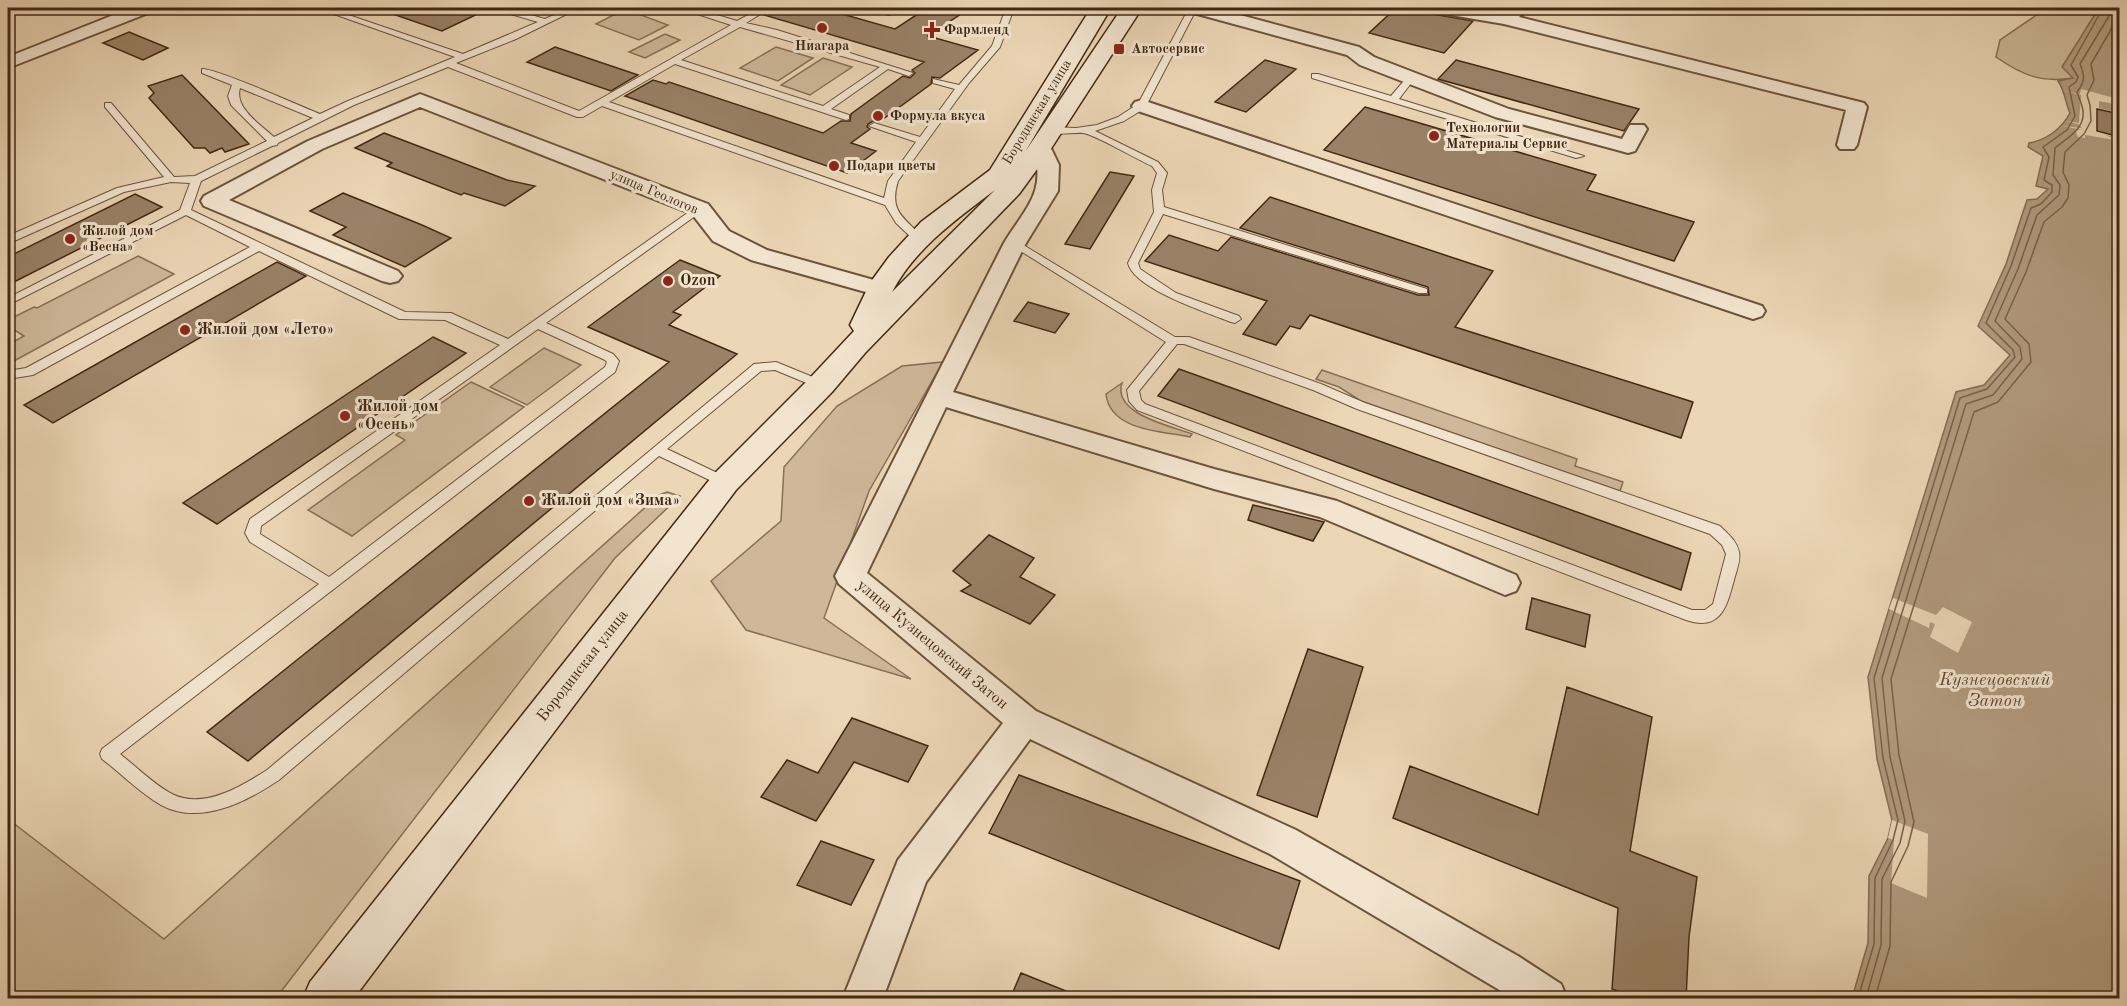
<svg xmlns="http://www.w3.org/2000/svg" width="2127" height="1006" viewBox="0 0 2127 1006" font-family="'Old Standard TT',serif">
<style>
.green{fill:#ceb899;stroke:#887056;stroke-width:1.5}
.water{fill:#b29b7e;stroke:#856d53;stroke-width:1.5}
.pier{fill:#ebd6b5}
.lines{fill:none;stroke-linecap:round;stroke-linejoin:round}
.shore{stroke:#7a6248;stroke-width:1.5}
.building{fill:#9a8267;stroke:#422813;stroke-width:1.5}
.lane-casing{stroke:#6c543c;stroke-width:2}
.street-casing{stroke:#6c543c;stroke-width:4}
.secondary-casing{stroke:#422813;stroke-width:3}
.lane{fill:#f2e4cf;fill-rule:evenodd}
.street{fill:#f2e4cf;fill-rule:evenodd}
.secondary{fill:#f2e4cf;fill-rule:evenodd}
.poi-dot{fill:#8f2418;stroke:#f2e4cf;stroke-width:2}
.labels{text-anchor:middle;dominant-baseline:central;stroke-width:6;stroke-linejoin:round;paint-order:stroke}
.far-poi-label{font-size:14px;font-weight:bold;fill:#422813;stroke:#f2e4cf;text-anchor:start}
.far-street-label{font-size:14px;fill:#422813;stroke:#f2e4cf}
.poi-label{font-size:16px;font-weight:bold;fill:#422813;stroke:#f2e4cf;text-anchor:start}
.street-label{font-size:16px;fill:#422813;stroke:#f2e4cf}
.water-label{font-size:18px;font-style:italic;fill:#644a33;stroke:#f2e4cf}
</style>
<rect width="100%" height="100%" fill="#ebd6b5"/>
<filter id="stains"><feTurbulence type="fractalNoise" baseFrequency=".00333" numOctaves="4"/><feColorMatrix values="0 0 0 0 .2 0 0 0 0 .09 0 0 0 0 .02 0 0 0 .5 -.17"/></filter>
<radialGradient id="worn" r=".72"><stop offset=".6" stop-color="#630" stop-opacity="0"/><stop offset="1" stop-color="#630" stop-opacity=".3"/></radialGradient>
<!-- green -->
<path class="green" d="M2040,8H2099L2084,32L2073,78C2041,83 2022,75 1996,57L2000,40L2041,12Z
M625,9L668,25L639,40L596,24Z
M665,34L680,40L645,58L629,52Z
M776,47L813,58L778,81L740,68Z
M823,58L852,67L810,95L781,85Z
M138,256L174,274L12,362L8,359V345L24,336L8,326V320L34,307L37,308Z
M544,348L581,365L527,405L490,387Z
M943,362L869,491L824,618L911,679L746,630L711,581L781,521L784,467L837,406L902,366Z
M1322,370L1577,459L1575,466L1623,482L1620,491L1361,401L1339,387L1316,379Z
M471,382L524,407L352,536L308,510L405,440L396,435Z
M1122,383C1112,414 1171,426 1192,434L1190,437C1162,431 1110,431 1106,394Z
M667,492L680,496L615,558L276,998H8V819L164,939L659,495Z"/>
<!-- water -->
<path class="water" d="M2099,8H2119V998H1852L1868,943L1869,876L1888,838L1892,820L1877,759L1868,677L1956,392L1984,385L2010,355L1978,326L2006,264L2027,200L2037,199L2048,189L2036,186L2043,156L2028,147L2029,143C2047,140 2062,128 2070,113C2065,102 2065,91 2058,81L2073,78L2062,67Z"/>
<!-- pier -->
<path class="pier" d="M2081,89L2118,99L2119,105L2099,101V108L2119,113V138L2106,135L2115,140L2085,135V138L2078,137L2075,130H2082L2063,126L2082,128L2078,124L2065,121L2079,123L2081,95L2064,91L2080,94Z
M1893,598L1936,615L1943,607L1972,622L1958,653L1930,637L1935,624L1930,622L1929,628L1889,609Z
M1892,820L1928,834L1927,898L1891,883L1894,840L1888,838Z"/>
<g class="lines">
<!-- shore -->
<path class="shore" d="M1858,998L1874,944L1875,878L1893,840L1898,820L1883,758L1874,678L1960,398L1987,389L2015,357L2013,350L1986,323L2011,266L2031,208L2041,204L2052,192V185L2044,180L2049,157L2043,147L2067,130L2075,116L2069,87L2076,82L2078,77L2071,65L2103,8
M1866,998L1881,945L1882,879L1900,843L1905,821L1890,757L1882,678L1966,404L1993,395L2022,359L2020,347L1995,321L2018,269L2037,215L2059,195L2060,185L2053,175L2055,148C2067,138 2085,129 2083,111C2082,104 2079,98 2077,92C2085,82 2085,75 2080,64L2109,16L2111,8
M1875,998L1890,946L1891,882L1908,846L1914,822L1899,755L1891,679L1974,412L1998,402L2031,362L2029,344L2005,319L2026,272L2044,222L2062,207L2068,198L2069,185L2063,172L2065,152L2084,134L2091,121L2090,105L2087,95L2094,80L2091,64L2120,14"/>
</g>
<!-- building -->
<path class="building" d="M385,8H490L442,31L384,11Z
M772,8H821L895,29L927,8H970L928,36L978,50L940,78L932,77L931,84L879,122L873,121L868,124L867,127L870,129L851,143L876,151L847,173L625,96L653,80L666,84L669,82L823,133L841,121H850L851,114L903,76L910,78L915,73L912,70L924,62L764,15Z
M1396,8H1417L1429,11L1433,14L1473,21L1444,53L1369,33Z
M129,32L168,48L143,60L103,43Z
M555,47L638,75L611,91L527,62Z
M1265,60L1296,69L1246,112L1215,102Z
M1456,60L1639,109L1624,131L1438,79Z
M182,75L249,144L225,152L222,148L210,153L205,148H194L149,98L154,93L148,86Z
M1365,107L1596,175L1587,190L1694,222L1674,261L1324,150Z
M2097,109L2120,114V137L2097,131Z
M384,133L507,180L535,186L505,206L464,193L461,195L387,166L392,163L355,148Z
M1110,172L1134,176L1090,249L1065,244Z
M343,193L422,225L451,238L405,267L333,235L346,227L310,211Z
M135,194L162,207L8,285V257Z
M1270,197L1493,271L1455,327L1693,402L1681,438L1310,315L1300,329L1290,326L1276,345L1243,334L1267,301L1145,261L1169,235L1218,251L1231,237L1418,295H1429L1428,287L1240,228Z
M680,260L720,276L673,312L681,315L669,325L737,354L248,761L207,732L669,362L588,327Z
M277,262L306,276L53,423L24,405Z
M1028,302L1069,314L1055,333L1014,321Z
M433,337L466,353L217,524L183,503Z
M1179,369L1691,553L1681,590L1158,396Z
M1253,505L1324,522L1313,541L1248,520Z
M989,535L1034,558L1020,577L1055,595L1030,624L961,591L971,585L953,571Z
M1532,598L1590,615L1585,647L1526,629Z
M1308,649L1363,667L1317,817L1257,795Z
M1567,687L1652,717L1630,851L1697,877L1689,937L1686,999H1639L1612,989L1618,908L1393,818L1410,766L1538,815Z
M852,718L928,746L908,782L854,762L816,821L761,797L787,760L818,773Z
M1019,775L1300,881L1279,949L989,833Z
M821,841L874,860L851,905L797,885Z
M1021,973L1081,997V999H1010Z"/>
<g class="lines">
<!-- lane casing -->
<g class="lane-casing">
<path id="lane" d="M317,8H328L463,54L538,22L497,10L496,8H507L545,19L569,8H579L516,39L456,63L579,111L731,25L685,10L684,8H694L737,21L761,8H770L746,23L777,30L913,73L909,76L888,69L831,109L849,115V119L846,120L675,64L609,102L884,198L888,181L916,142L869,126L874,123L920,137L955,89L933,83V79L959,85L992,46L1006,8H1014L1000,47L969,83L898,181C888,213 906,218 924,239L919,242L915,241L896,223L885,205L602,106L583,117H577L448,67L354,105L278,143L277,145L272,146L201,181L191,210L405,312L451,313L508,339L696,207L700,206L705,209L546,323L613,354L619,361L615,372L120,754C137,767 153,784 172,794C203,810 242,786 267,770L754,364L776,362L825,382L827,385L821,389L775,370L761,371L667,449L730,479L732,482L730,485H720L659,456L279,780C246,802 200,826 161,805C140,793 122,774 102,759L100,754L102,749L319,584L250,542L245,533L250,519L500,345L445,320L399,319L259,251L33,375L8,379V371L26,368L250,247L186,215L8,305V298L180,210L190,183L171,182L124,192L12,242L8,243V236L117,188L164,177L105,107V103H111L174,177L195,176L267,141L231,105L228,96L232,85L202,73V69C216,68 300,106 320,114L348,101L455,57ZM740,27L880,67L823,106L681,60ZM240,88L313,118L274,137C261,125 234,108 240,88ZM538,329L605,360L607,362L605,367L329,577L260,534L261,526Z
M865,8C872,7 879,9 886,10C893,10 900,7 907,8L889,15Z
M1189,8H1197L1145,108L1124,121L1095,131L1158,162L1167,173L1162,190L1164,207L1427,289V293H1419L1163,214L1138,263L1140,269L1176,293L1239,316L1241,319L1235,323L1231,322C1206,312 1134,289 1128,263L1154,212L1152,190L1157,173L1152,166C1138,160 1094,134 1083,133C1071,132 1056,137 1046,130L1051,127L1076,128L1097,125L1118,117L1138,104Z
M1312,74H1318L1391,96L1408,76H1414L1415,78L1399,99L1584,156L1576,158L1312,78Z
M1015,240L1175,337H1189L1321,384L1365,403L1720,526C1728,534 1737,541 1739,552C1741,560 1736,572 1734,580C1727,606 1721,632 1686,620L1137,410L1129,401L1127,390L1166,342L1011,245L1010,243ZM1177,344H1184L1313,390L1357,409L1710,534L1722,545L1726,554L1713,604L1705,610H1692L1145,404L1141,400L1139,391Z"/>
</g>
<!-- street casing -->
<g class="street-casing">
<path id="street" d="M131,8H154L151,12L8,68V57Z
M1187,8H1214L1359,47L1374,57L1509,109L1622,139L1630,125H1644L1647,129L1635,151L1628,153L1621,151L1495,117L1360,65L1347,55L1190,12Z
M1430,8C1453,6 1475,11 1497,13C1506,13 1511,7 1520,9L1523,13L1519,17L1864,103L1867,107L1857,145L1854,149H1840L1837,145L1846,110L1504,24L1439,13L1433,12Z
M420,94L708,204L729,231L767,250L888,284L892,289L888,294L880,296L751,260L713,241L692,214L420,107L322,149L229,200L398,271L402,276L398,281L390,283L382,281L204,206L201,201L204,196L308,141Z
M1142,100L1762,306L1765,311L1762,316L1753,319L1744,316L1135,110L1132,106L1135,102Z
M1041,140L1048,142L1059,165L1058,191L1026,243L953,392L1214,469L1337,501L1516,575L1520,583L1516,591L1505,595L1320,517L1214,489L946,407L867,573L1036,711L1296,830L1518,956L1561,984L1567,998H1513L1270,854L1030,739L926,882L883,998H843L898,860L1003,723L839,584L835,576L1004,243C1026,207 1049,190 1031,146L1034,142Z"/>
</g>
<!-- secondary casing -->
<g class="secondary-casing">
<path id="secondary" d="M1091,8H1111L1025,152L1122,8H1142L1043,161L1019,194L865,353L832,392L736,490L354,998H303L310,982L714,474L810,378L854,331L850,325L870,283L889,257L921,222L990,170ZM995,190L892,292C915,248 957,219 995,190Z"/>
</g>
<!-- lane -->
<use href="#lane" class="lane"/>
<!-- street -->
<use href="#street" class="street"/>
<!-- secondary -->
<use href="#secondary" class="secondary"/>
</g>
<!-- markers -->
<g class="poi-dot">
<circle cx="822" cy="28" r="6"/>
<path d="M929 21h6v6h6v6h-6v6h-6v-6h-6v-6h6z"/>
<rect x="1113" y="43" width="12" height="12" rx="3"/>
<circle cx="878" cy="116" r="6"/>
<circle cx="1434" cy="136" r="6"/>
<circle cx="834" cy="166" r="6"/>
<circle cx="70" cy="239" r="6"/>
<circle cx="668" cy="281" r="6"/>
<circle cx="185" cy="330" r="6"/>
<circle cx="345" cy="416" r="6"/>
<circle cx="529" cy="501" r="6"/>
</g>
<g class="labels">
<!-- far-poi labels -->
<g class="far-poi-label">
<text x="944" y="30">Фармленд</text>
<text x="822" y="46" text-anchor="middle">Ниагара</text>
<text x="1131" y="49">Автосервис</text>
<text x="890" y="116">Формула вкуса</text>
<text x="1446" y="128">Технологии<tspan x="1446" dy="16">Материалы Сервис</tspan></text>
<text x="846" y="166">Подари цветы</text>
<text x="82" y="231">Жилой дом<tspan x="82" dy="16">«Весна»</tspan></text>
</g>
<!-- far-street labels -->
<g class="far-street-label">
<text transform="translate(1037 112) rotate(-59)">Бородинская улица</text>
<text transform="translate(654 192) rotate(23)">улица Геологов</text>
</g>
<!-- poi labels -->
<g class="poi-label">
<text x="680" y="281">Ozon</text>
<text x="197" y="330">Жилой дом «Лето»</text>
<text x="357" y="407">Жилой дом<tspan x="357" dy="18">«Осень»</tspan></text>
<text x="541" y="501">Жилой дом «Зима»</text>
</g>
<!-- street labels -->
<g class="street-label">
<text transform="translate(932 645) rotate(40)">улица Кузнецовский Затон</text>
<text transform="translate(583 666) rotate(-52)">Бородинская улица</text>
</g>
<!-- water labels -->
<g class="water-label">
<text x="1995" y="680">Кузнецовский<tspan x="1995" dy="21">Затон</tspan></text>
</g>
</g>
<!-- margin -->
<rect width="2127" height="1006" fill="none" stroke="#ebd6b5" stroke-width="30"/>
<rect x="9" y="9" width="2109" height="988" fill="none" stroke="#422813" stroke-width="3"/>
<rect x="15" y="15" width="2097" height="976" fill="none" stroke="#422813" stroke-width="1.5"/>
<rect width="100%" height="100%" filter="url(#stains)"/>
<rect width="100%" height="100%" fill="url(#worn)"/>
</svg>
